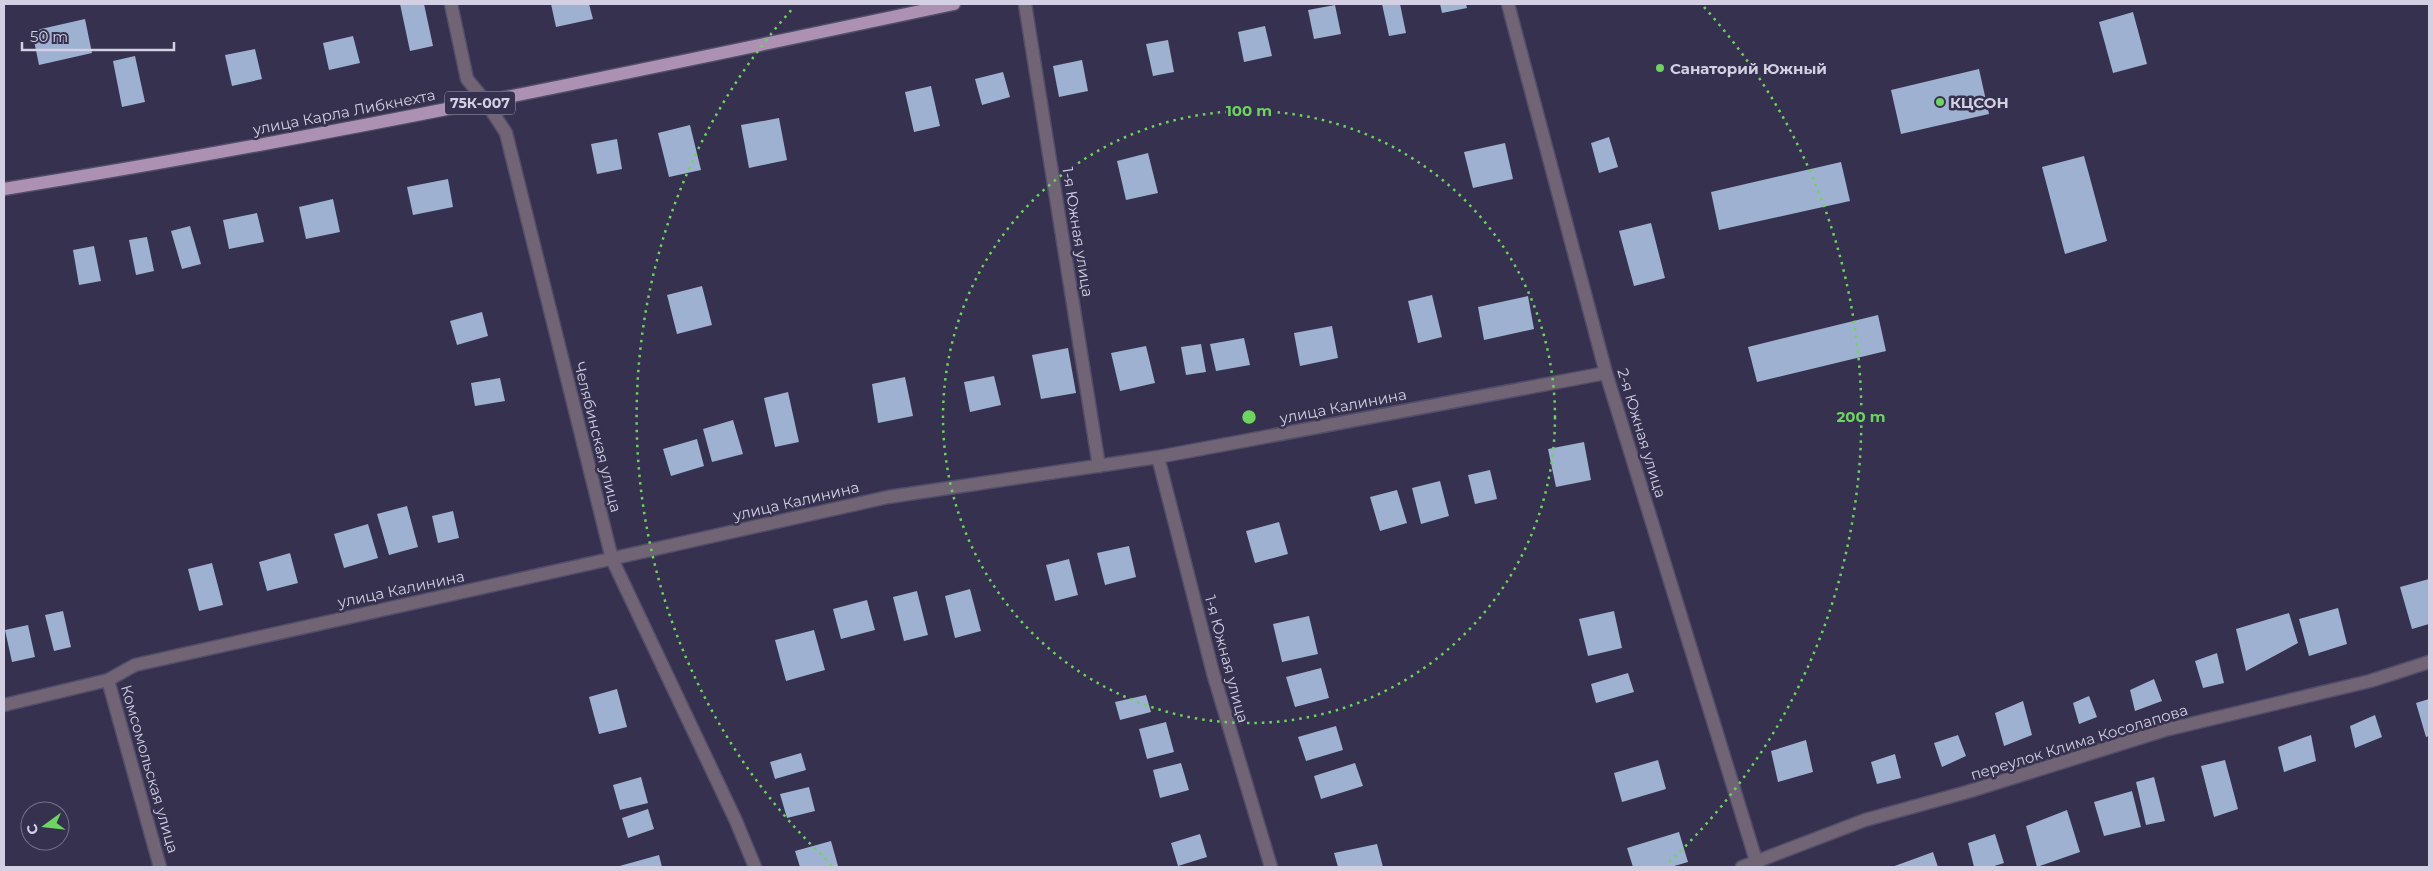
<svg xmlns="http://www.w3.org/2000/svg" width="2433" height="871" viewBox="0 0 2433 871" font-family="Montserrat,sans-serif">
<style>
.building{fill:#9eb1d0}
.lines{fill:none;stroke-linecap:round;stroke-linejoin:round}
.minor-casing{stroke:#514e69;stroke-width:15}
.major-casing{stroke:#514e69;stroke-width:15}
.minor{stroke:#716475;stroke-width:12}
.major{stroke:#ac91b3;stroke-width:12}
.ring{fill:none;stroke:#6ed360;stroke-width:2.5;stroke-dasharray:2.5 5}
.poi-dot{fill:#6ed360;stroke:#35314e;stroke-width:2}
.labels{text-anchor:middle;dominant-baseline:central;stroke-width:5;stroke-linejoin:round;paint-order:stroke}
.shield{fill:#35314e;stroke:#a3a0b6;stroke-width:1}
.shield-label{font-size:14px;font-weight:bold;fill:#d2d0e2}
.poi-label{font-size:15px;font-weight:bold;fill:#d2d0e2;stroke:#35314e;text-anchor:start}
.street-label{font-size:15px;fill:#d2d0e2;stroke:#35314e}
.centre{fill:#6ed360;stroke:#35314e;stroke-width:2.5}
.ring-label{font-size:15px;text-anchor:middle;font-weight:bold;fill:#6ed360;stroke:#35314e;stroke-width:5;stroke-linejoin:round;paint-order:stroke}
</style>
<rect width="100%" height="100%" fill="#35314e"/>
<!-- building -->
<path class="building" d="M400,4H424L433,46L410,51Z
M551,4H589L593,19L556,27Z
M1382,4H1400L1406,33L1389,36Z
M1440,4H1466L1467,8L1442,13Z
M1335,5L1341,34L1314,39L1308,10Z
M2133,12L2147,64L2113,73L2099,22Z
M85,19L92,53L39,65L32,31Z
M1265,26L1272,56L1244,62L1238,32Z
M353,36L360,63L329,70L323,43Z
M1168,40L1174,72L1153,76L1146,44Z
M255,49L262,79L232,86L225,55Z
M135,56L145,102L122,107L113,61Z
M1082,60L1088,91L1059,97L1053,66Z
M1979,69L1989,114L1901,134L1891,90Z
M1003,72L1010,97L982,105L975,79Z
M931,86L940,126L914,132L905,92Z
M779,118L787,160L749,168L741,125Z
M690,125L701,170L669,177L658,133Z
M1609,137L1618,167L1599,173L1591,143Z
M617,139L622,169L597,174L591,144Z
M1505,143L1513,179L1473,188L1464,152Z
M1148,153L1158,193L1126,200L1117,161Z
M2084,156L2107,241L2065,254L2042,167Z
M1841,162L1850,201L1719,230L1711,192Z
M448,179L453,207L413,215L407,187Z
M333,199L340,232L306,239L299,207Z
M257,213L264,242L229,249L223,220Z
M1651,223L1665,278L1634,286L1619,231Z
M190,226L201,264L182,269L171,231Z
M147,237L154,271L136,275L129,240Z
M94,246L101,281L79,285L73,250Z
M702,286L712,325L677,334L667,295Z
M1432,295L1442,337L1418,343L1408,301Z
M1528,296L1534,329L1484,340L1478,307Z
M482,312L488,336L457,345L450,321Z
M1878,315L1886,351L1757,382L1748,347Z
M1332,326L1338,358L1300,366L1294,333Z
M1244,338L1250,365L1216,371L1210,344Z
M1201,344L1206,372L1186,375L1181,347Z
M1146,346L1155,383L1120,391L1111,353Z
M1068,348L1076,393L1041,399L1032,355Z
M994,376L1001,405L970,412L964,382Z
M905,377L913,416L878,423L872,384Z
M500,378L505,401L475,406L471,383Z
M788,392L799,442L775,447L764,398Z
M733,420L743,454L712,462L703,429Z
M697,439L704,466L671,476L663,449Z
M1584,442L1591,480L1556,487L1548,449Z
M1490,470L1497,499L1475,504L1468,475Z
M1440,481L1449,516L1421,524L1412,488Z
M1397,490L1407,523L1380,531L1370,497Z
M407,506L418,547L389,555L377,514Z
M453,511L459,538L438,543L432,516Z
M1279,522L1288,554L1255,563L1246,531Z
M368,524L378,558L344,568L334,534Z
M1129,546L1136,577L1105,585L1097,553Z
M290,553L298,583L267,591L259,562Z
M1069,559L1078,595L1055,601L1046,565Z
M212,563L223,605L199,611L188,569Z
M2429,579V624L2412,629L2400,587Z
M970,589L981,631L955,638L945,596Z
M917,591L928,635L904,641L893,597Z
M867,600L875,630L841,639L833,609Z
M2338,608L2347,644L2309,656L2299,619Z
M63,611L71,647L54,651L45,615Z
M1614,611L1622,648L1588,656L1579,619Z
M2289,613L2298,643L2246,671L2236,629Z
M1309,616L1318,654L1282,662L1273,624Z
M28,625L35,657L12,662L5,630Z
M814,630L825,670L786,681L775,640Z
M2217,653L2224,683L2203,688L2195,661Z
M1321,668L1329,698L1295,707L1286,677Z
M1628,673L1634,692L1596,703L1591,684Z
M2154,679L2162,701L2135,711L2130,690Z
M617,689L627,727L599,734L589,697Z
M1146,695L1151,712L1120,720L1115,702Z
M2089,696L2097,717L2079,724L2073,703Z
M2429,699V736L2426,737L2416,703Z
M2023,701L2032,735L2004,746L1995,713Z
M2375,715L2382,737L2355,748L2350,726Z
M1166,722L1174,752L1147,759L1139,729Z
M1336,726L1343,750L1306,761L1298,737Z
M1958,735L1966,756L1942,767L1934,743Z
M2311,735L2316,761L2284,772L2278,747Z
M1806,740L1813,772L1778,782L1771,751Z
M801,753L806,770L775,779L770,762Z
M1895,754L1901,778L1877,784L1871,762Z
M1658,760L1666,789L1622,802L1614,773Z
M2225,760L2238,809L2214,817L2201,766Z
M1181,763L1189,790L1160,798L1153,770Z
M1355,763L1363,786L1321,799L1314,776Z
M641,777L648,803L620,810L613,785Z
M2154,777L2165,821L2146,825L2136,782Z
M809,787L815,811L787,818L780,794Z
M2132,791L2141,827L2104,836L2094,802Z
M648,809L654,829L628,838L622,818Z
M2067,810L2080,852L2037,867L2026,826Z
M1679,832L1688,862L1671,867H1633L1627,848Z
M1200,834L1207,857L1178,866L1171,843Z
M1995,834L2004,863L1991,867H1974L1968,843Z
M831,841L838,866L800,867L795,851Z
M1377,844L1383,867H1338L1334,853Z
M1933,852L1938,867H1892Z
M659,855L662,867H616Z"/>
<g class="lines">
<!-- minor casing -->
<g class="minor-casing">
<path id="minor" d="M451,4L467,79L486,102L506,133L612,559L736,821L755,867
M1025,4L1099,466
M1508,4L1606,373L1758,867
M1158,457L1213,673L1271,867
M108,680L160,867
M4,705L108,680L135,665L888,497L1158,457L1606,373
M1742,867L1865,820L1967,792L2165,730L2370,681L2429,662"/>
</g>
<!-- major casing -->
<g class="major-casing">
<path id="major" d="M4,189C322,138 638,71 954,4"/>
</g>
<!-- minor -->
<use href="#minor" class="minor"/>
<!-- major -->
<use href="#major" class="major"/>
</g>
<!-- distance rings -->
<g class="ring">
<circle cx="1249" cy="417" r="306"/>
<path d="M832 865A612 612 0 0 1 794 7M1704 7A612 612 0 0 1 1666 865"/>
</g>
<!-- markers -->
<g class="poi-dot">
<circle cx="1660" cy="68" r="5"/>
<circle cx="1940" cy="102" r="5"/>
</g>
<g class="labels">
<!-- shield labels -->
<rect class="shield" x="445" y="91.5" width="70" height="23" rx="4"/>
<g class="shield-label">
<text x="480" y="103">75К-007</text>
</g>
<!-- poi labels -->
<g class="poi-label">
<text x="1670" y="68">Санаторий Южный</text>
<text x="1950" y="102">КЦСОН</text>
</g>
<!-- street labels -->
<g class="street-label">
<text transform="translate(344 112) rotate(-11)">улица Карла Либкнехта</text>
<text transform="translate(1078 232) rotate(81)">1-я Южная улица</text>
<text transform="translate(1343 406) rotate(-11)">улица Калинина</text>
<text transform="translate(1642 433) rotate(73)">2-я Южная улица</text>
<text transform="translate(598 437) rotate(76)">Челябинская улица</text>
<text transform="translate(796 501) rotate(-13)">улица Калинина</text>
<text transform="translate(401 589) rotate(-12)">улица Калинина</text>
<text transform="translate(1227 659) rotate(75)">1-я Южная улица</text>
<text transform="translate(2079 742) rotate(-17)">переулок Клима Косолапова</text>
<text transform="translate(150 769) rotate(74)">Комсомольская улица</text>
</g>
</g>
<circle cx="1249" cy="417" r="8" class="centre"/>
<g class="ring-label">
<text x="1249" y="116">100 m</text>
<text x="1861" y="422">200 m</text>
</g>
<!-- border -->
<rect width="2433" height="871" fill="none" stroke="#d2d0e2" stroke-width="10"/>
<!-- north arrow -->
<g transform="translate(45 826) rotate(255)"><circle r="24" fill="#35314e" stroke="#747189"/>
<path d="M0-4L9 19L0 12L-9 19Z" fill="#6ed360"/>
<text y="-8" font-size="14" font-weight="bold" text-anchor="middle" fill="#d2d0e2">С</text>
</g>
<!-- scale -->
<path d="M22 42v8h152v-8" fill="none" stroke="#d2d0e2" stroke-width="2.5"/>
<text x="30" y="42" font-size="15" fill="#d2d0e2" stroke="#35314e" stroke-width="4" paint-order="stroke">50 m</text>
</svg>
